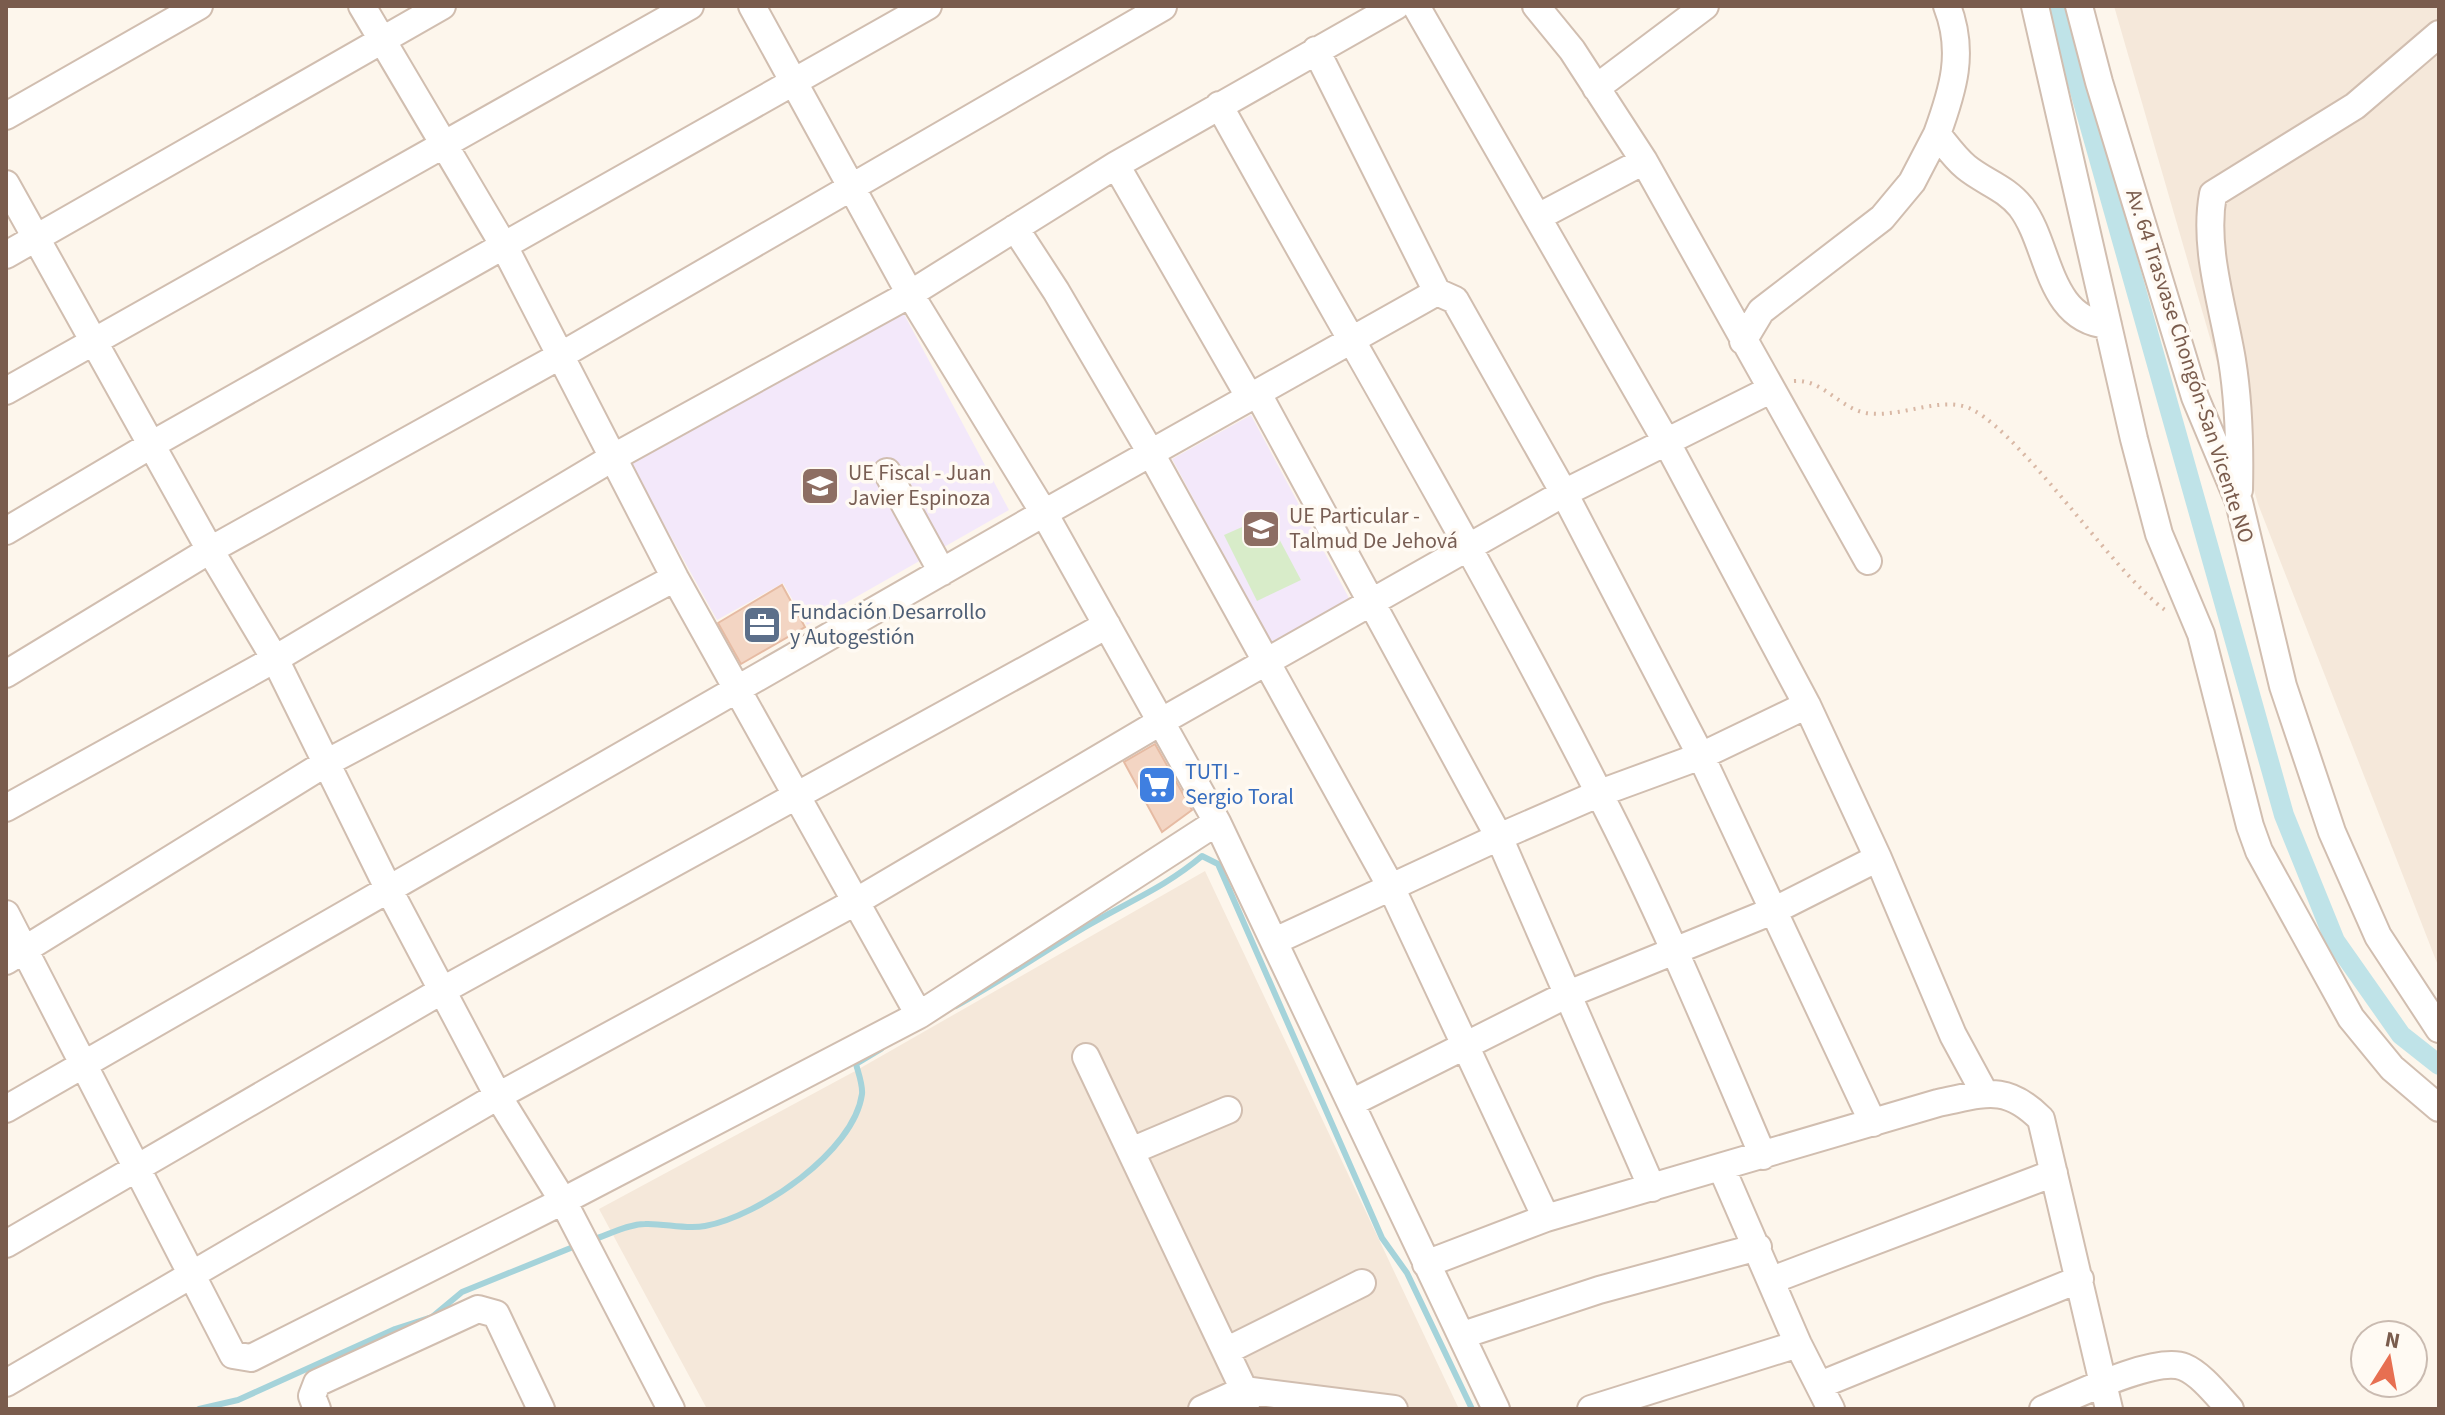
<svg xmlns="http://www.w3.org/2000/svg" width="2445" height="1415" viewBox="0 0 2445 1415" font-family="'Source Sans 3',sans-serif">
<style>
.residential{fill:#f5e8da}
.education{fill:#f3e8fa}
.green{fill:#d8ecc9}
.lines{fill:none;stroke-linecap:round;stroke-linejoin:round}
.stream{stroke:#a5d3da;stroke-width:6}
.canal{stroke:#bfe3e8;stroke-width:20}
.building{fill:#f3d5c3;stroke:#e6bba3;stroke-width:2}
.minor-casing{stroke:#d1beb0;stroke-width:30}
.path{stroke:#d9b8a5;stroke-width:4;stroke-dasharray:2 6;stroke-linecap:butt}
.minor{stroke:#fff;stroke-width:26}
.labels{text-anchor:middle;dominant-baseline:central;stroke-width:7;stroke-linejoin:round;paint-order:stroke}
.street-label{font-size:22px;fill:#7a5c4d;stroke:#fffaf3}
.education-label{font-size:22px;fill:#785e54;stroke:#fffaf3;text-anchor:start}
.service-label{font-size:22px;fill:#4e5e75;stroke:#fffaf3;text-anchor:start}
.shop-label{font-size:22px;fill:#366cbe;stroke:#fffaf3;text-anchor:start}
</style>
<rect width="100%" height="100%" fill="#fdf6ec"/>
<!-- residential -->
<path class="residential" d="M2114,6H2439V968L2258,504Z
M1205,871L1459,1409H707L599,1209L857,1070Z"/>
<!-- education -->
<path class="education" d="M904,314L1009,510L807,625L783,583L717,620L630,463Z
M1251,415L1350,600L1271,642L1172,459Z"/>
<!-- green -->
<path class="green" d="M1267,516L1301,580L1257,601L1224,535Z"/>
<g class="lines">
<!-- stream -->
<path class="stream" d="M956,1006C1001,981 1043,952 1087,926C1129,901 1164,888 1202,856L1218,864L1382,1238L1407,1273L1472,1409
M592,1240C608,1235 628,1224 645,1224C664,1223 686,1230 705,1226C759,1216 854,1152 862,1094C863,1085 858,1072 856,1064L881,1049
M199,1409L238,1400L395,1329L432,1317L462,1292L578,1245"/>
<!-- canal -->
<path class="canal" d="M2056,6L2284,815L2335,941L2401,1035L2439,1065"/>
</g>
<!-- building -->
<path class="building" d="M782,585L805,627L741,664L718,623Z
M1155,744L1192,810L1162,832L1124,762Z"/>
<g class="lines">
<!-- minor casing -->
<g class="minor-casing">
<path id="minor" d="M362,6L504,246L675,578L919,1015
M752,6L910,294L1044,513L1217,822L1496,1409
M1416,6L1666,441L1807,705L1878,858L1953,1035L1985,1094
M1536,6L1572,50L1644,161L1868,561
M1947,6C1965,52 1953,90 1937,134C1946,145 1955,158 1966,167C1984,182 2005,187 2021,207C2050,245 2047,320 2108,325
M2035,6L2134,439L2159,534L2201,634L2250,826L2259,851L2351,1018L2392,1068L2439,1108
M2079,6L2099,82L2195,397L2239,502L2283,686L2332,832L2378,936L2439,1029
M1316,50L1437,292
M1596,88L1705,6
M1219,105C1346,334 1481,560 1599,793C1660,911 1711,1034 1763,1156
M6,116L199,6
M1116,165L1250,398
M6,184L210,550L275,659L388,888L498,1096L563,1201L671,1409
M1538,217L1644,161
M1015,228L1056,291L1148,448L1391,887L1546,1218
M6,255L442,6
M1743,341L1761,311L1882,218L1912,182L1937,134
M6,391L690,6
M1258,394L1499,837L1652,1188
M887,472L942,572
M2239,490C2240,446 2239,403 2232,360C2223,306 2203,248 2213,194L2355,106L2439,34
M6,531L151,445L928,6
M6,674L210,550L558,357L1163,7
M6,808L275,659L614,457L910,294L1116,165L1396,6
M6,914L233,1355L251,1358L563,1201L919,1015L1217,822
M1275,941L1499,837L1600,793L1701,756L1807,705
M6,961L326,763L675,578
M1086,1057L1244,1390L1246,1409
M1351,1103L1566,995L1775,910L1878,858
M6,1109L1044,513L1437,292L1455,300L1564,493L1701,756L1873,1123
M1131,1151L1228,1110
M1722,1169L1798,1344L1831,1409
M6,1244L443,990L1107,625
M1426,1264L1546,1218L1938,1103C1984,1094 2005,1083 2041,1119L2109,1409
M1772,1280L2054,1173
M1463,1335L1599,1290L1758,1247
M1226,1351L1362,1283
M6,1383L498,1096L857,901L1162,721L1564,493L1770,390
M1820,1385L2080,1279
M317,1409L312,1396L317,1383L478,1309L496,1314L541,1409
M1202,1409L1244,1390L1394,1409
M1591,1409L1798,1344
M2043,1409C2072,1397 2156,1355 2184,1367C2201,1374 2217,1395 2230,1409"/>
</g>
<!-- path -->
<path class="path" d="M1794,381C1823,379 1839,408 1866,413C1898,418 1933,399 1963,406C2012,418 2111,571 2165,610"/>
<!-- minor -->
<use href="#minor" class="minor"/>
</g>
<!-- icons -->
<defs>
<g id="school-square" transform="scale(2)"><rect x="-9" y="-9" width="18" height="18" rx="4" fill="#8d6e63" stroke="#fffaf3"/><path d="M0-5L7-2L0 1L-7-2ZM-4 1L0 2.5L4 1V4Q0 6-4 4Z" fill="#fff"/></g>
<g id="office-square" transform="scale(2)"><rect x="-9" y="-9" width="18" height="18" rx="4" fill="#5c6f8a" stroke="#fffaf3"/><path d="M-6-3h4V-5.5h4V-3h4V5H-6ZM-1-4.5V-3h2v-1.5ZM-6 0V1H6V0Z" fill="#fff"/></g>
<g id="supermarket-square" transform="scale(2)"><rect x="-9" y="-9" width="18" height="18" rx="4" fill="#3f7fe0" stroke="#fffaf3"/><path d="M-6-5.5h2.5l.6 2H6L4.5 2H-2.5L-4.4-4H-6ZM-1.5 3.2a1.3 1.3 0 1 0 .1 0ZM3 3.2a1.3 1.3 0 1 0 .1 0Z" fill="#fff"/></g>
</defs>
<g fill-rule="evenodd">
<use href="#school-square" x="820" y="486"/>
<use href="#school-square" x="1261" y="529"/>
<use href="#office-square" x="762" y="625"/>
<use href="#supermarket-square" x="1157" y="785"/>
</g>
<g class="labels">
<!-- street labels -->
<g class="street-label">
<text transform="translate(2190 366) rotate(72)">Av. 64 Trasvase Chongón-San Vicente NO</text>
</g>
<!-- education labels -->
<g class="education-label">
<text x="848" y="473">UE Fiscal - Juan<tspan x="848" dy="25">Javier Espinoza</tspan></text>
<text x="1289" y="516">UE Particular -<tspan x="1289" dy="25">Talmud De Jehová</tspan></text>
</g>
<!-- service labels -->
<g class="service-label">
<text x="790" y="612">Fundación Desarrollo<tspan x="790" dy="25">y Autogestión</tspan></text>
</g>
<!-- shop labels -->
<g class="shop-label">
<text x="1185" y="772">TUTI -<tspan x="1185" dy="25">Sergio Toral</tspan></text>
</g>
</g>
<!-- border -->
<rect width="2445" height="1415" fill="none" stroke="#7a5c4d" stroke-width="16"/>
<!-- north arrow -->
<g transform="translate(2389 1359) rotate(11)"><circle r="38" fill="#fffaf3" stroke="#cabbb1" stroke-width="2"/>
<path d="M0-6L14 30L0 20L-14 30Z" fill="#e76f51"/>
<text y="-12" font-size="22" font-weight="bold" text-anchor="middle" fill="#7a5c4d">N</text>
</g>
</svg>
